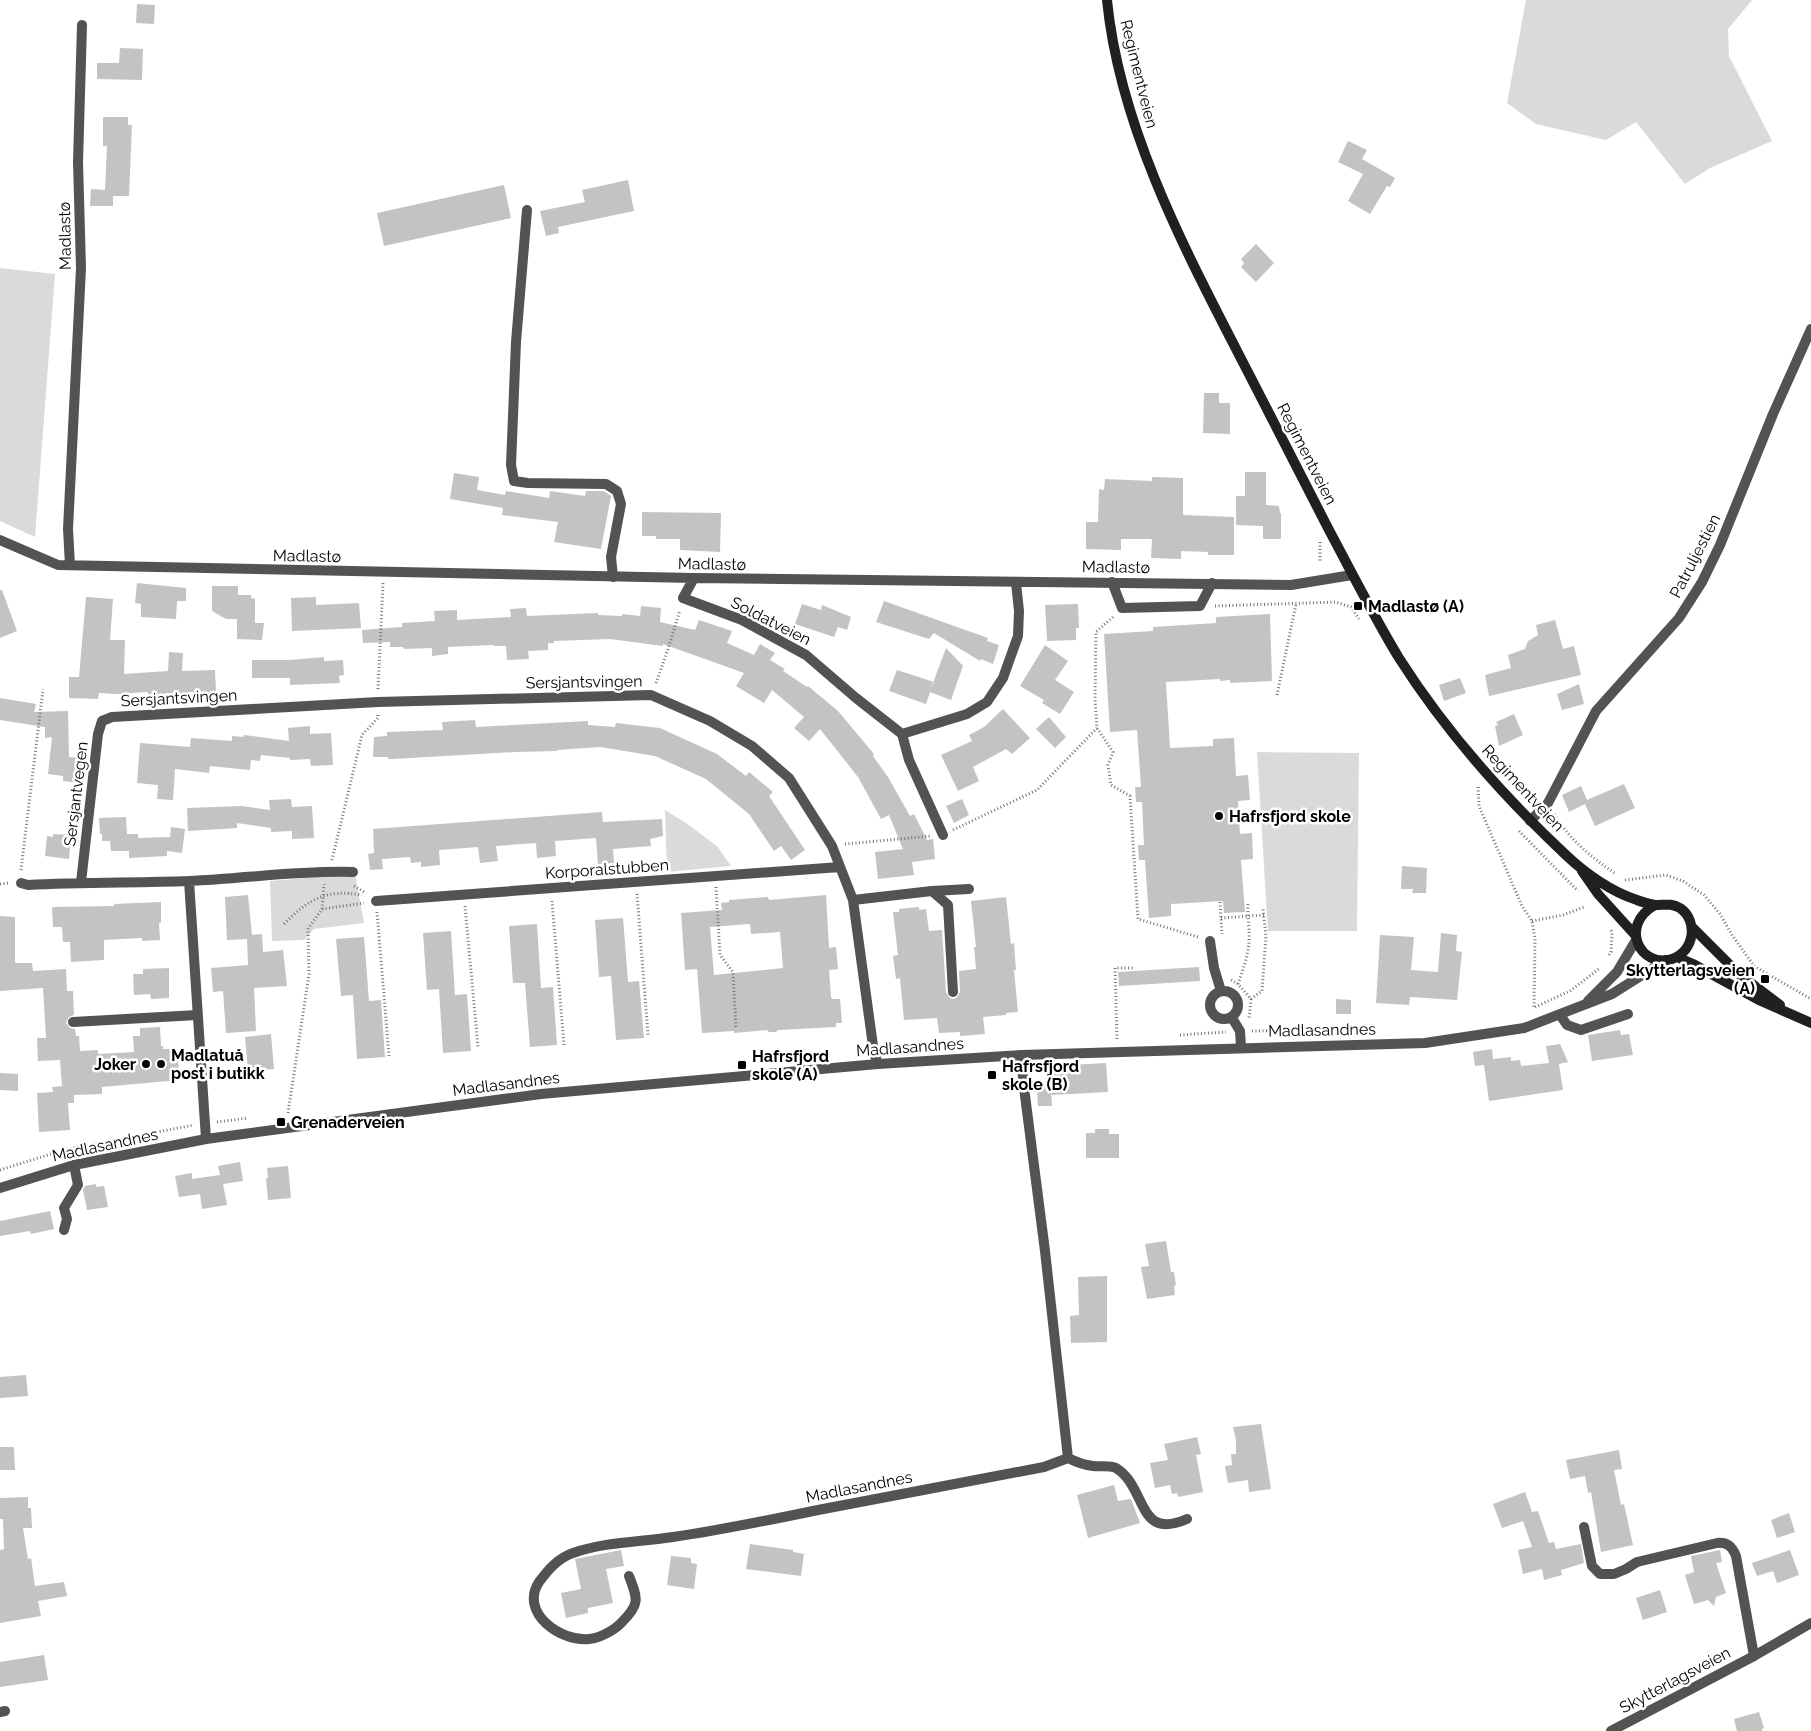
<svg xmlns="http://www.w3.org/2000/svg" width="1811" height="1731" viewBox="0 0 1811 1731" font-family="Raleway,sans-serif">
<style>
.green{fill:#dadada}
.building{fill:#c3c3c3;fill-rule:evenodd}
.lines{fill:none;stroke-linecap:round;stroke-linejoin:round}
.path{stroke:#757575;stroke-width:3;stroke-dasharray:1 2.5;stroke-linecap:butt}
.service{stroke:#535353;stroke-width:10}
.minor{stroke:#535353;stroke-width:10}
.tertiary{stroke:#535353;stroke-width:10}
.secondary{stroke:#202020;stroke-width:10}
.path-bridge{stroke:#757575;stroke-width:3;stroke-dasharray:1 2.5;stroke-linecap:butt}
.poi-dot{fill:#000;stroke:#fff;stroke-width:2}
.labels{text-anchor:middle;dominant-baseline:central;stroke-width:5;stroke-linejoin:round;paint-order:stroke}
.street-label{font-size:16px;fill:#000;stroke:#fff}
.poi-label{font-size:16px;font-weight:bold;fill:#000;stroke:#fff;text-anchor:start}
</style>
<rect width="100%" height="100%" fill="#fff"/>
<!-- green -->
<path class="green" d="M1526,0H1752L1728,29L1729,56L1772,141L1710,168L1685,184L1636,122L1606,140L1536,124L1507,103Z
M0,268L55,274L35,537L0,521Z
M1257,752L1359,753L1357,931H1268Z
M665,810L686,823L717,846L731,866L667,872Z
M355,874L364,923L314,929L304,940L272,941L270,881Z"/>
<!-- building -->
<path class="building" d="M137,4L155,5L154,24L136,23Z
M120,48L143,49L142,80L97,79V63H119Z
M103,117H128V125H132L129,196H113V206H90L91,189L105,190L107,146H103Z
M1348,141L1367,150L1362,159L1395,178L1390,187L1387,186L1370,214L1348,201L1363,174L1338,162Z
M628,180L634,211L558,227L559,233L546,236L540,211L585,202L582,190Z
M504,185L511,218L384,246L377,213Z
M1256,244L1274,263L1256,282L1241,267L1244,263L1241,259Z
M1204,393H1219V403H1230V434L1203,433Z
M1245,472H1266V505L1279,506L1280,513H1281V539H1263V526L1236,525V496H1245Z
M454,473L479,477L477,490L505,495L506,491L549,498L550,491L585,496L586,491H604L611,496L601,549L554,542L558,522L502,515L503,508L450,499Z
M1152,477L1183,478V515L1234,517V555H1208V552L1181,551V559L1151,558L1152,539H1121V550L1086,549V522H1098L1099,489L1104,490L1105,479L1152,481Z
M642,512L721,513L720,552L680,550V539H656V536H642Z
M137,583L186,588V601H177L176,619L141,617V604L135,603Z
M212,586H238V595H251V598L255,599V623H264L262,640L237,639V619H226L212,611Z
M0,590H2L17,631L0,638Z
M86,597L113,599L110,640H125L124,674L168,671L169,652L183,653L182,671L215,670L216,692H189V696L148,697V692L116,694L99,693L98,699L69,698V677H79Z
M316,597V605L359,603L361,628L292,631L291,598Z
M884,601L988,638L987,641L999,645L993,664L981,659L980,661L934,633L929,639L876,622Z
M802,604L821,610L822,605L851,617L847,630L838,627L834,637L795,624Z
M1075,604H1078L1079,628H1076V640L1047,641L1045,605Z
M641,606L661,608L660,622L695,630L699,620L732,631L727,643L754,655L760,644L775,653L770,660L785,669L783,671L807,687L808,686L838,711L874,754L873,756L888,777L910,816L914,814L927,840L933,839L935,859L912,862L914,875L878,879L875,852L903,849L889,815L881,819L858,777L820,729L809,741L794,728L804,717L772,690L764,703L736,686L744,673L663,644V646L610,639L554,641V643H548V650L528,651L529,659L507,660L506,646H494V645L448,647V654L432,656V648L404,649L403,647H390V642L363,643L362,630L402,627V623L435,621L434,611L457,610V620L511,617L510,609L526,608L527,616L598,613V615L622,616V614L640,616Z
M1270,614L1272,681L1230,683V680L1220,681V679L1166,682L1170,748L1213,746V739L1234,738L1236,776L1248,775L1250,800L1238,801L1240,834L1252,833L1253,859L1241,860L1245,912L1224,913L1223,901L1171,904V916L1149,918L1145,860H1139L1138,845H1144L1142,802H1136L1135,787H1141L1137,730L1110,732L1104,634L1153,631V627L1216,623V617Z
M1555,620L1563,649L1574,646L1581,675L1489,696L1485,675L1511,668L1508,655L1525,649L1528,641L1538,635L1536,625Z
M1045,645L1068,661L1055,680L1074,692L1060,714L1042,703L1044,700L1020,686Z
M946,648L963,666L951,700L930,692L926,704L889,691L897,670L934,682L930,691Z
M324,657V661L343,660L344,675L339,676L340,683L290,685V678H252V660H290Z
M1460,678L1466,693L1444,701L1439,685Z
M1579,684L1584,704L1562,710L1557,694Z
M0,698L36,704L34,712L68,711L69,757L83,758L79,783L63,781V776L48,774L52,737L45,738V727L0,720Z
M1003,709L1030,738L1012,754L1006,749L973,767L979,781L958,791L941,755L972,741L969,735L984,727Z
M1514,714L1523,735L1499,746L1495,726L1498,725L1496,722Z
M1049,717L1066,737L1055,748L1036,729Z
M475,720L476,727L588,721V725L615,727L616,723L660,728L717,754L746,776L749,772L773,792L769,796L805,850L791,860L781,846L774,851L749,814L706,779L655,756L600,747L557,750V751L516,752L393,759H388V757H373L374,737L387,736V732L443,730L442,722Z
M310,726V734L331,733L333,765L311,766L310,759L290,760V758L261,755L260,761L251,760L250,770L210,766L209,773L175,769L173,800L157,799L158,785L137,783L140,743L190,747L191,738L232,741V736L243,737L244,735L289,741L288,728Z
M1624,784L1635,808L1595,826L1585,804L1569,812L1562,795L1581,786L1587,800Z
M291,799L292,807L312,806L314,838L292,839V831L271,832V828L237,823V828L188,831L187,808L242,806L270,810L269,800Z
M962,799L969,815L954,823L946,806Z
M602,812L603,822L662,819L663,836L650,839L651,846L613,849L614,863L598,864L596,838L555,841L556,856L537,858L536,843L496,846L498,861L480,863L478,847L439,850L440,865L421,867V862L411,863L410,857L382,859L383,869L370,870L368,854L374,853L373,829Z
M126,817L127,834H138V838L170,837L171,827L185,829L182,853L167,851V856L129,858V851H111L110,841H102V834H100L99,818Z
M53,834L71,835L69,859L45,856L47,836L53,837Z
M1402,866L1427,868L1426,893H1412L1413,889H1401Z
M248,895L252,935L262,934L263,952L283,950L287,986L254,988L256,1031L226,1033L223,991L213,992L211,968L248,965L247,939L227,940L225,897Z
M826,895L829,948L836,947L838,969L829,970L831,997L832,999H840L842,1023H836V1027L778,1030L776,1032H769L767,1030L734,1033V1031L702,1033L697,969L685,970L681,913L722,910L721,903L729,902V900L768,897L769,900ZM750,924L751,934L780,932L783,968L714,975L710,927Z
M1006,897L1011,944L1014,943L1016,970H1014L1018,1012L1006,1013V1015L983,1017L985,1034L960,1036V1032L939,1033L937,1018L904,1020L900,978L896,979L893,956L898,955L893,912H899V909L919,907V910L926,909L929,931L942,930L946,992L950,998L954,999L957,997L960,992L959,971L976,969L974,947H976L971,901Z
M161,902V923H159L160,940L142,941V938L104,940V960L71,962L70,942H63L62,927H53L52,907L114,906V904Z
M0,916L15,917V963H32L33,971L66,969L67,991H73L74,1015L69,1017L66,1023L70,1028L75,1029L76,1036H79L80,1051L98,1050V1054L134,1052L133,1036H140V1028L160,1027L161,1046H163V1049H177L180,1080L102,1087V1094L74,1095V1103H68L70,1130L39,1132L37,1093L53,1092L52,1087L62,1086L60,1060L38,1061L37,1038H46L43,988L0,991Z
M623,918L628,982L639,981L644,1038L616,1040L611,976L599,977L595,920Z
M537,924L541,988L553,987L557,1045L530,1047L525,983H513L509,926Z
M451,931L455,995L467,994L471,1051L443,1053L439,989L427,990L423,933Z
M1441,933L1457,935L1456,951L1462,952L1457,1000L1410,997L1409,1005L1376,1003L1380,935L1414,937L1411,970L1438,972Z
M364,937L369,1001L381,1000L385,1057L357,1059L353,995L341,996L336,939Z
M1199,967L1200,981L1119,986L1118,972Z
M169,968V998L151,999L150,994L134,995L133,974H143V969Z
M1336,999L1351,1000V1014H1336Z
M1620,1030L1621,1035L1629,1034L1633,1055L1592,1061L1588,1035Z
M271,1034L274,1069L248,1071L245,1037Z
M1560,1044L1568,1062L1559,1064L1563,1090L1489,1101L1484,1065L1475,1066L1473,1052L1492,1049L1493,1059L1511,1057V1061L1520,1060L1521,1066L1549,1063L1546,1046Z
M1106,1063L1108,1092L1052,1095L1050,1066Z
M0,1073L18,1074V1091L0,1090Z
M1051,1086L1052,1106H1038L1037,1087Z
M1095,1129H1109V1134H1119V1158H1086V1133H1095Z
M240,1162L243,1181L223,1184L227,1205L202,1209L200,1194L179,1197L175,1176L192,1173V1179L220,1175L218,1166Z
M288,1166L291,1198L268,1200L266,1178H268L267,1168Z
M96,1184V1187L104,1186L108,1207L87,1210L83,1190L85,1186Z
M50,1211L54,1229L31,1234L30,1231L0,1236V1221Z
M1166,1241L1171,1272H1174L1176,1285L1174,1286L1175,1295L1147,1299L1141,1267L1149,1266L1145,1244Z
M1107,1276V1342L1071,1343L1070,1316L1079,1315L1078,1277Z
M26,1375L28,1396L0,1398V1377Z
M1261,1424L1271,1489L1249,1492L1248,1480L1228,1483L1225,1466L1232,1465L1231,1454H1236V1440L1233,1427Z
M1197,1437L1201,1454L1196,1455L1203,1492L1178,1497L1177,1493L1172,1494L1170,1485L1155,1488L1150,1463L1168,1460L1164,1444Z
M0,1447H14L15,1470H0Z
M1619,1450L1622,1469L1614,1470L1621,1505L1624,1504L1633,1545L1601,1552L1591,1492L1588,1493L1585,1476L1570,1479L1566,1460Z
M1114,1485L1118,1501L1131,1499L1140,1523L1088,1538L1077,1495Z
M1525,1492L1532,1512L1538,1511L1549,1543L1554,1542L1556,1549L1581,1544L1584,1563L1561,1570L1562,1575L1544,1580L1542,1569L1523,1574L1518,1550L1532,1547L1523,1521L1502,1528L1493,1504Z
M28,1497V1508H31L32,1528H23L28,1559L31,1558L35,1586L64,1582L67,1596L38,1601L41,1616L0,1623V1550L4,1549L3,1519H0V1498Z
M1789,1513L1795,1532L1777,1538L1771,1520Z
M750,1544L793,1550V1552L804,1554L801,1576L746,1569Z
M621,1550L624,1566L606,1569L613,1603L588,1608V1613L566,1618L561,1593L581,1589L575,1559Z
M1720,1550L1722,1562L1716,1563L1726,1593L1716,1597L1714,1606L1708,1600L1694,1604L1685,1575L1694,1572L1691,1556Z
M1790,1550L1799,1575L1777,1583L1773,1571L1757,1576L1752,1563Z
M671,1556L691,1558V1563L697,1564L694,1589L667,1585Z
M1660,1590L1667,1612L1643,1620L1636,1598Z
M44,1655L48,1680L0,1687V1662Z
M1759,1712L1764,1728L1762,1729V1731H1737L1734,1719Z"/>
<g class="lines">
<!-- path -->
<path class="path" d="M1320,542V561
M1215,606L1336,602L1351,607L1359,619
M1113,617L1096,632L1095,699L1097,728L1113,752L1108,765L1111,785L1130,796L1138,919L1198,937
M656,683L668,649L680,610
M378,689L383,583
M1277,695L1296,604
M1478,787L1479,806L1522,906L1532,921L1535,939L1534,1008
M1554,814C1570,840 1591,857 1616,874
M953,830L1037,790L1097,728
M1519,831L1578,891
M845,844L931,836
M332,860L362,735L378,718V715
M21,870L43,689
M1625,880L1666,875L1683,881L1704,895L1720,914L1732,935L1754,966L1811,999
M0,884L8,883
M354,886L366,893
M716,887L720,955L733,972L736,1029
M637,894L648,1035
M552,901L564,1045
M1220,902L1222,934
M465,906L478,1047
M322,909L364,903
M377,912L389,1056
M1221,918L1264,915
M1532,921L1563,915L1584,907
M1609,955L1611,952L1612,933L1611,930
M1231,980L1238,984L1251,999L1249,1019
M1238,984C1243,970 1248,956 1249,941C1250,929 1247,917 1248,904
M1251,999L1262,991L1266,936L1263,909
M1535,1007L1570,991L1600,968
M1252,1031L1339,1030
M1180,1035L1226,1032
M1117,1039L1115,968H1135
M288,1113L309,974L308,929L322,909L324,884
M217,1122L248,1118
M0,1170L67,1149L194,1125"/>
<!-- service -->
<path class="service" d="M527,210L516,342L511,465L514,481L528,483L606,484L617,491L621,504L611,557L613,577
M1112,582L1122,608L1200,606L1212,583
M932,891L969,889
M1210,941L1214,968L1221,991
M1210 1005a14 14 0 1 1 28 0a14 14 0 1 1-28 0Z
M1560,1015L1567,1025L1581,1030L1628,1014
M1232,1018L1240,1031L1241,1047
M1022,1055L1023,1080L1045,1251L1068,1458C1076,1462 1084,1465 1093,1466C1100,1467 1110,1465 1116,1468C1148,1488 1136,1541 1187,1519
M1584,1527L1592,1566L1600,1574H1614L1626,1569L1637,1562L1717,1543C1727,1542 1732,1546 1736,1556L1754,1656
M629,1576C638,1599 640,1604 622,1622C615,1630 600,1638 589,1639C561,1642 519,1613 539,1582C548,1570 558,1558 573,1553C604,1542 640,1542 673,1537C722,1530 770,1520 818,1510C893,1496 969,1481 1044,1467L1068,1458"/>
<!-- minor -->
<path class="minor" d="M0,540L58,565L694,578L1291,585L1352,575
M70,565L68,529L81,268L78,162L82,25
M694,578L683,598L742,620L806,655L856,698L902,734L967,714L987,702L1003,678L1018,636L1019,611L1016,583
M902,734L909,760L943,835
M1530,821L1548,803L1596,711L1679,618L1702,582L1720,545L1773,414L1811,329
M189,881L206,1139
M81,882L98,734L102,721L112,717L378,702L651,695L710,721L752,746L789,778L832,846L853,900L874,1053L878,1064
M21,883L28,885C82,882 135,883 189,881C243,879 298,870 353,872
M853,900L932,891L948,905L953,992
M376,901L840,867
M73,1022L197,1015
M64,1230L67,1219L64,1208L78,1185L74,1165
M0,1712L5,1711
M1611,1731L1754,1656L1811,1623"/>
<!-- tertiary -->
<path class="tertiary" d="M1588,1001L1617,972L1636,940
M0,1188L74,1165L206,1139L541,1094L878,1064L1022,1055L1425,1043L1524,1028L1612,994L1666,960"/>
<!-- secondary -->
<path class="secondary" d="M1107,0C1120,133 1191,261 1251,378C1277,428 1303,479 1329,530C1352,573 1374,617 1399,658C1446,732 1504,797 1567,856C1586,874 1612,892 1637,900C1642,902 1650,904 1655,905C1665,905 1671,903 1680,908C1699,921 1694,952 1672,959C1641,969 1618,926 1655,905
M1582,871L1598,894L1636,936
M1692,927L1739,974L1780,1005
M1677,957L1693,964L1761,1001L1811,1023"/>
<!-- path-bridge -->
<path class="path-bridge" d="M284,924C309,899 325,889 362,895"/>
</g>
<!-- markers -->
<g class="poi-dot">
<rect x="1353" y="601" width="10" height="10" rx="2.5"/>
<circle cx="1219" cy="816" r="5"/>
<rect x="1760" y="974" width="10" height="10" rx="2.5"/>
<circle cx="146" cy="1064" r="5"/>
<circle cx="161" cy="1064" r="5"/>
<rect x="737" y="1060" width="10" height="10" rx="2.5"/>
<rect x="987" y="1070" width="10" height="10" rx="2.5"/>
<rect x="276" y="1117" width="10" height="10" rx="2.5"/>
</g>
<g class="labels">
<!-- street labels -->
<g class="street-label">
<text transform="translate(1139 74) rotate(76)">Regimentveien</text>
<text transform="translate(65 236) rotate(-91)">Madlastø</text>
<text transform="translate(1307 454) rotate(63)">Regimentveien</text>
<text transform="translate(307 556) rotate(1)">Madlastø</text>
<text transform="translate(1695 556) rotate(-63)">Patruljestien</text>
<text transform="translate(712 564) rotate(1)">Madlastø</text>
<text transform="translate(1116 567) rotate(1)">Madlastø</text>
<text transform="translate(771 621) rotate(27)">Soldatveien</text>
<text transform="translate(584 682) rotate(-1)">Sersjantsvingen</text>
<text transform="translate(179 698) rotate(-3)">Sersjantsvingen</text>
<text transform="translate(1523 788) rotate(47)">Regimentveien</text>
<text transform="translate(76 794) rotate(-83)">Sersjantvegen</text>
<text transform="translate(607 869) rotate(-4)">Korporalstubben</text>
<text transform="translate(1322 1030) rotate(-1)">Madlasandnes</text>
<text transform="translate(910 1047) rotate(-4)">Madlasandnes</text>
<text transform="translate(506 1084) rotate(-7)">Madlasandnes</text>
<text transform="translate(105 1145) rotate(-12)">Madlasandnes</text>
<text transform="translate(859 1487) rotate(-11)">Madlasandnes</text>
<text transform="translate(1675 1680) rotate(-28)">Skytterlagsveien</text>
</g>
<!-- poi labels -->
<g class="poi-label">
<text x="1368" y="606">Madlastø (A)</text>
<text x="1229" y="816">Hafrsfjord skole</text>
<text x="1755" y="970" text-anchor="end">Skytterlagsveien<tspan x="1755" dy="18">(A)</tspan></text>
<text x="171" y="1055">Madlatuå<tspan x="171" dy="18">post i butikk</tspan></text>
<text x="752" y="1056">Hafrsfjord<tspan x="752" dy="18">skole (A)</tspan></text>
<text x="136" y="1064" text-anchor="end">Joker</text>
<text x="1002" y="1066">Hafrsfjord<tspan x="1002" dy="18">skole (B)</tspan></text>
<text x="291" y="1122">Grenaderveien</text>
</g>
</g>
</svg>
